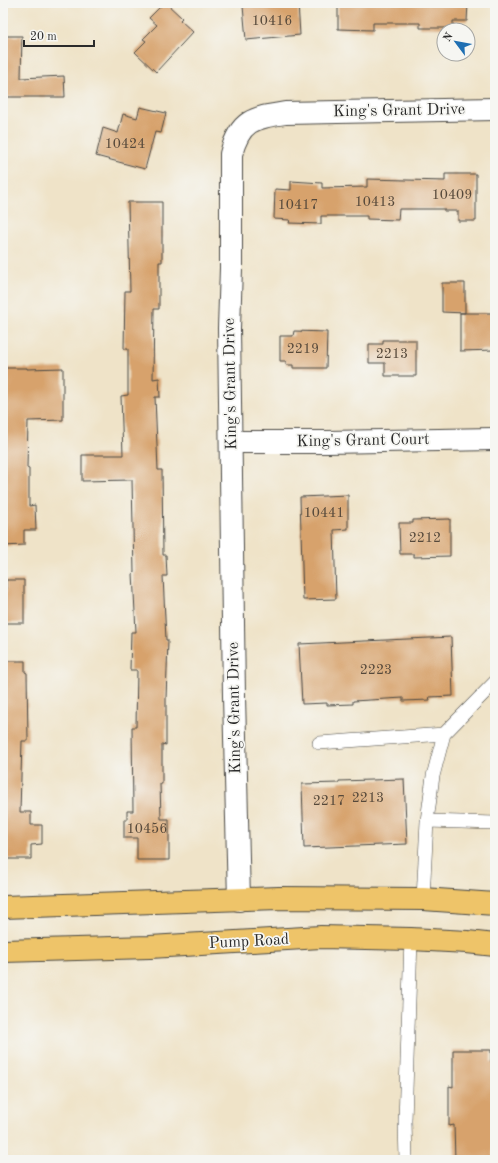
<svg xmlns="http://www.w3.org/2000/svg" width="498" height="1163" viewBox="0 0 498 1163" font-family="'Old Standard TT',serif">
<style>
.building{fill:#d7a26c}
.lines{fill:none;stroke-linecap:round;stroke-linejoin:round}
.lane-casing{stroke:#484743;stroke-width:14}
.street-casing{stroke:#484743;stroke-width:24}
.primary-casing{stroke:#484743;stroke-width:24}
.lane{stroke:#fff;stroke-width:13}
.street{stroke:#fff;stroke-width:22}
.primary{stroke:#eec469;stroke-width:22}
.labels{text-anchor:middle;dominant-baseline:central;stroke-width:3.5;stroke-linejoin:round;paint-order:stroke}
.number-label{font-size:14px;fill:#56493b}
.street-label{font-size:16px;fill:#2b2b2b;stroke:#f6f6f2}
</style>
<rect width="100%" height="100%" fill="#f6f6f2"/>
<filter id="ink" filterUnits="userSpaceOnUse"><feTurbulence type="fractalNoise" baseFrequency=".025" numOctaves="2"/><feDisplacementMap in="SourceGraphic" scale="8" xChannelSelector="R" yChannelSelector="G"/><feConvolveMatrix kernelMatrix="1 2 1 2 8 2 1 2 1" color-interpolation-filters="sRGB"/></filter>
<filter id="wash" filterUnits="userSpaceOnUse"><feTurbulence type="fractalNoise" baseFrequency=".012" numOctaves="4" result="noise"/><feDisplacementMap in="SourceGraphic" scale="16" xChannelSelector="R" yChannelSelector="G"/><feGaussianBlur stdDeviation="0.9" result="paint"/><feColorMatrix in="noise" values="0 0 0 0 0 0 0 0 0 0 0 0 0 0 0 0 0 1.4 0 .05"/><feComposite in="paint" operator="in"/></filter>
<g filter="url(#wash)">
<rect width="100%" height="100%" fill="#efe3c8"/>
<g id="blocks">
<!-- building -->
<path class="building" d="M164,3H166L182,18L180,20L193,32L156,72L135,52L146,41L143,39L157,25L149,18Z
M298,3L300,35L246,40L243,6Z
M338,3H468L467,21H453V28H420V23H373V30L338,29Z
M3,36H22L21,78L64,76L65,97H3Z
M140,107L166,113L161,133L155,132L145,169L96,156L103,128L118,133L123,114L137,118Z
M445,174H476V221H458V211H444V209H399L398,220L367,219V216H321V224L289,223L290,220L274,219L275,189L291,190V181L322,183V188L367,187V179L445,181Z
M128,202H162V262H159V309H154L153,379L159,378L160,397H155L158,470H162L163,555H166L167,576H163L166,640H168L166,699V745L162,744V784H160L161,819H169V860H137V838H124V820H127V811H133L132,727H136L137,670H130L131,632H136L133,573H134L132,480L82,481V455H123L121,396L128,395V349H124L125,291H130Z
M442,283H465V313L442,312Z
M460,313H495V350L460,351Z
M294,331L327,332L326,368H293V365H286V361H280V336H293Z
M383,340H416V376H385V363H369V344H383Z
M3,368H27V369L63,368V420L28,421L27,468L29,469V506L35,505L36,530H24V545L3,546Z
M348,495V529L334,530L336,599L303,600L300,497Z
M450,519V556L414,557V554H400L399,523H413V520Z
M6,580H24V623H3V593H6Z
M451,637L453,696L429,697L430,700L403,701V698L353,701V704L327,705V703L302,704L299,644Z
M3,661H25V672L27,673L28,741H22L20,812H31V825H42V844L31,845V859H3Z
M404,779L407,844L304,848L302,784L339,783V781Z
M453,1050H491V1062H495V1124H492L493,1160H455L454,1125L449,1126V1086L453,1087Z"/>
</g>
</g>
<g filter="url(#ink)">
<use href="#blocks" fill-opacity="0" stroke="#484743" stroke-width="1"/>
<g class="lines">
<!-- lane casing -->
<g class="lane-casing">
<path id="lane" d="M319,743L444,734
M427,821L495,823
M423,899L427,821L433,776L444,734L495,682
M406,1160L405,1121L411,939"/>
</g>
<!-- street casing -->
<g class="street-casing">
<path id="street" d="M231,442H327L494,439
M239,900L234,696L229,328L231,268V154C240,120 253,118 285,113L495,109"/>
</g>
<!-- primary casing -->
<g class="primary-casing">
<path id="primary" d="M3,907L279,898L423,899L495,904
M3,951L150,947L321,937L411,939L467,942L495,945"/>
</g>
<!-- lane -->
<use href="#lane" class="lane"/>
<!-- street -->
<use href="#street" class="street"/>
<!-- primary -->
<use href="#primary" class="primary"/>
</g>
</g>
<g class="labels">
<!-- number labels -->
<g class="number-label">
<text x="272" y="21">10416</text>
<text x="125" y="144">10424</text>
<text x="452" y="195">10409</text>
<text x="375" y="202">10413</text>
<text x="298" y="205">10417</text>
<text x="303" y="349">2219</text>
<text x="392" y="354">2213</text>
<text x="324" y="513">10441</text>
<text x="425" y="538">2212</text>
<text x="376" y="670">2223</text>
<text x="368" y="798">2213</text>
<text x="329" y="801">2217</text>
<text x="147" y="829">10456</text>
</g>
<!-- street labels -->
<g class="street-label">
<text transform="translate(399 111) rotate(-1)">King's Grant Drive</text>
<text transform="translate(231 384) rotate(-91)">King's Grant Drive</text>
<text transform="translate(363 441) rotate(-1)">King's Grant Court</text>
<text transform="translate(235 708) rotate(-91)">King's Grant Drive</text>
<text transform="translate(249 942) rotate(-3)">Pump Road</text>
</g>
</g>
<!-- margin -->
<rect width="498" height="1163" fill="none" stroke="#f6f6f2" stroke-width="16"/>
<!-- north arrow -->
<g transform="translate(456 42) rotate(302)"><circle r="19" fill="#f6f6f2" stroke="#a5a5a2"/>
<path d="M0-3L7 15L0 10L-7 15Z" fill="#1f6fb2"/>
<text y="-6" font-size="11" font-weight="bold" text-anchor="middle" fill="#2b2b2b">N</text>
</g>
<!-- scale -->
<path d="M24 40v6h70v-6" fill="none" stroke="#2b2b2b" stroke-width="2"/>
<text x="30" y="40" font-size="12" fill="#2b2b2b" stroke="#f6f6f2" stroke-width="3" paint-order="stroke">20 m</text>
</svg>
